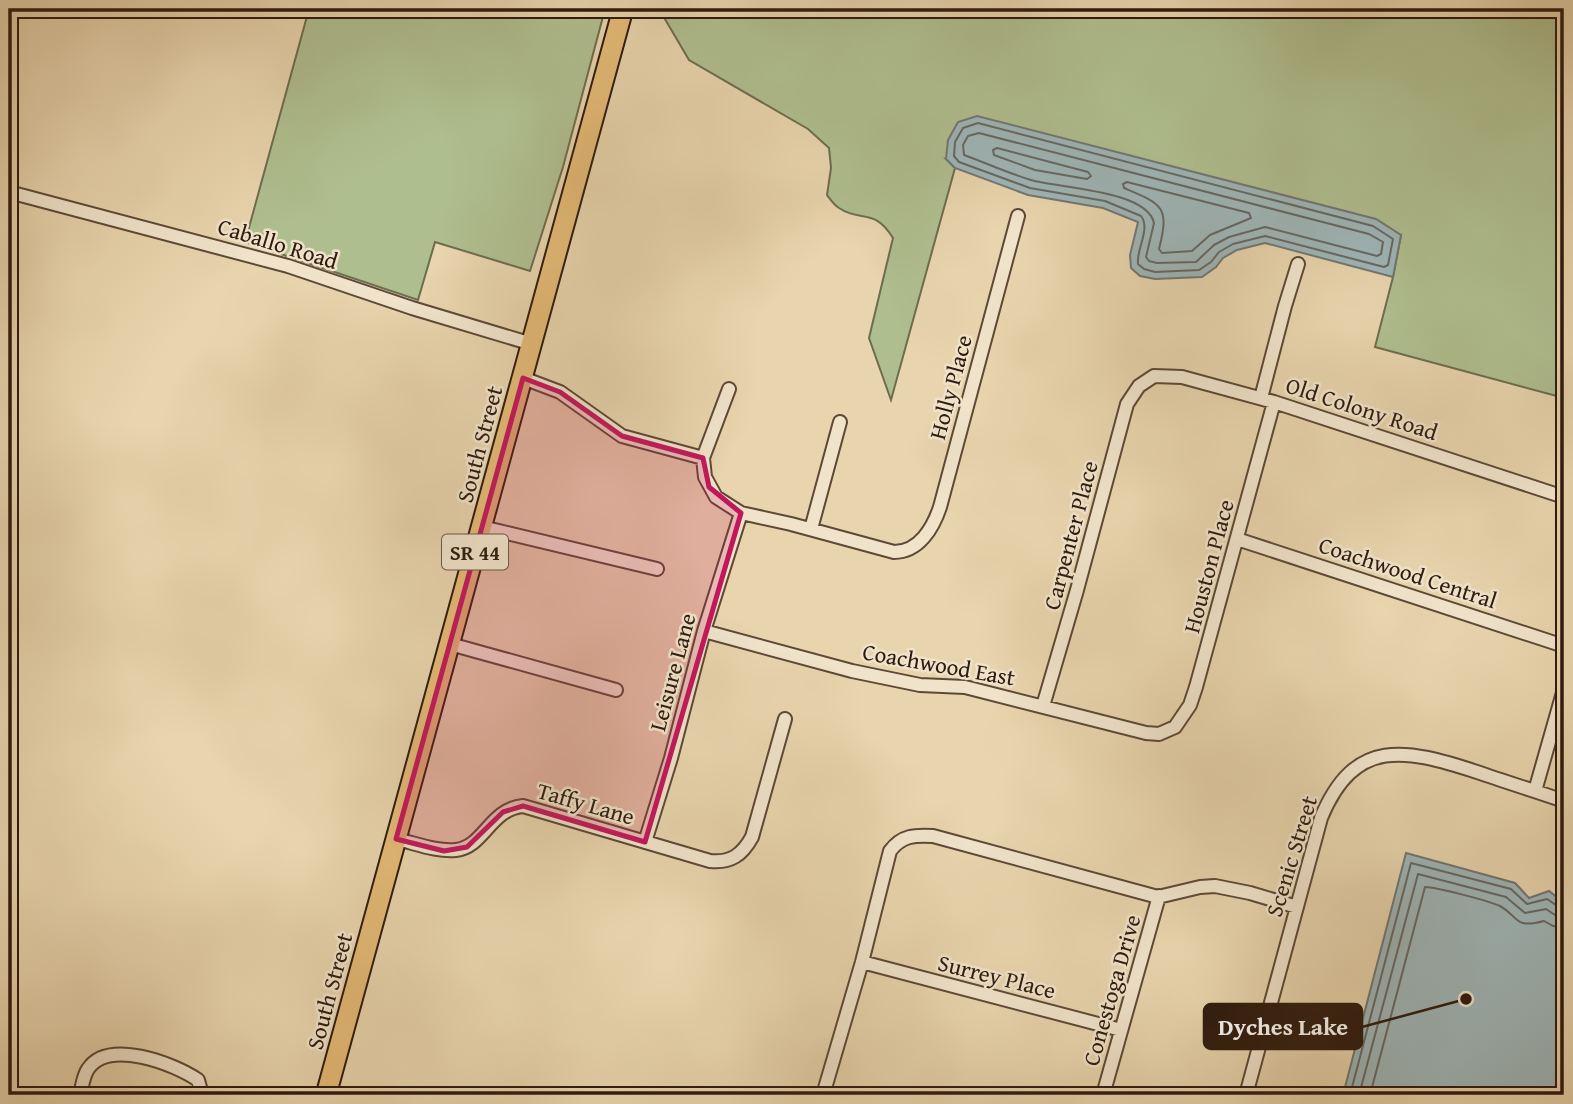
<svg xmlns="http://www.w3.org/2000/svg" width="1573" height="1104" viewBox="0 0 1573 1104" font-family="'Gentium Book Plus',serif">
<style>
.green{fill:#afbe8f;stroke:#6e6c4f;stroke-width:2}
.water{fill:#9eb5b7;stroke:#717774;stroke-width:2}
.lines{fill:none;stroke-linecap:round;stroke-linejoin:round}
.shore{stroke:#666863;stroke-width:2}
.street-casing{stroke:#5c4936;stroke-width:16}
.primary-casing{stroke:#2e1b0f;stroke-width:23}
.street{stroke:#f0e3ca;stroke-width:12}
.primary{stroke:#e4ba76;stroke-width:19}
.marked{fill:#c2185b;fill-opacity:0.2;stroke:#c2185b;stroke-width:5;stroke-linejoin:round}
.labels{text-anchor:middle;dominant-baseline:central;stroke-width:5;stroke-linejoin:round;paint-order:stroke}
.shield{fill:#f0e3ca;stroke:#685747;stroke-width:2}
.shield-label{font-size:21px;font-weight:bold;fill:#2e1b0f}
.street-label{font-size:23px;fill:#2e1b0f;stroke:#f0e3ca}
.leader{fill:none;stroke:#2e1b0f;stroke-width:2.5}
.callout-dot{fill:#2e1b0f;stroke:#f0e3ca;stroke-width:2.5}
.callout{fill:#2e1b0f;stroke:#2e1b0f;stroke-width:2.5}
.callout-label{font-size:24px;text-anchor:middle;font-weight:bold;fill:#fff}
</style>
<rect width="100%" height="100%" fill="#e8d4ad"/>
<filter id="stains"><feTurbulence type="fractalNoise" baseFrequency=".00286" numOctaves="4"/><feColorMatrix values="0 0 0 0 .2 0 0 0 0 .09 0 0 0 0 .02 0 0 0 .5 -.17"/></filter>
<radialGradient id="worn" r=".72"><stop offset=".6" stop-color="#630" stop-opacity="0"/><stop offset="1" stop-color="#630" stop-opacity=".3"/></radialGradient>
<!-- green -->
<path class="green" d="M309,9H605L563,167L530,271L435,242L418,300L245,242Z
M662,9H1564V398L1375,347L1393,277L1401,235L946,159L955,168L891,400L869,338L893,238C874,207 861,223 839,208C834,205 830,199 827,195L831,168L829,148L808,129L689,60L662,14Z"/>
<!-- water -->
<path class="water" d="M977,116L1376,219L1401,235L1393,277L1265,243L1237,250L1223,258L1216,267L1202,277L1155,279L1140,276L1131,268L1130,255L1138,222L1103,208L1028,195L955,168L946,159L948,140L958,122Z
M1406,853L1515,883L1529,898L1549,891L1564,903V1095H1343Z"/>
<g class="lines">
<!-- shore -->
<path class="shore" d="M978,123L1373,226L1393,239L1388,265L1384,267L1265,236L1233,244L1219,252L1211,262L1199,270L1155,272L1144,269L1138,264C1136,249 1151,229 1141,216L1105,201L1030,188L959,162L954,156L955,142L963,128Z
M979,133L1369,234L1383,242L1381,254L1377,256L1265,227L1229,237L1214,245L1196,262L1157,263L1149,261L1146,257L1154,223C1147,190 1058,188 1031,180C1008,173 986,163 964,155L963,145L968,136Z
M997,148L1088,172L1091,176L1087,179L1035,170L994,155L993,150Z
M1127,182L1249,213L1251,218L1210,235L1192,251L1162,253L1159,249C1170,206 1162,204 1124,188L1123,184Z
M1350,1095L1411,863L1511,889L1527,904L1547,899L1559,907L1564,908
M1359,1095L1418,874L1506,897L1525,913L1546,909L1555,915L1564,917
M1370,1095L1425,887C1436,887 1489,901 1500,906C1520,917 1513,929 1544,921L1553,926L1564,927"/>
<!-- street casing -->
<g class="street-casing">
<path id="street" d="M9,192L288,266L412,308L532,344
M523,378L560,392L622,436L703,458
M729,389L703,458L705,477L716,497L741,513L791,524L894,552C919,552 933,528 940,507L1018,216
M1261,398L1285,306L1298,264
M482,527L657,569
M811,529L840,422
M1237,539L1564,646
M704,631L852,671L920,685L965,687L1146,733L1159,734L1175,727L1190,705L1196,687L1274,402
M450,644L616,690
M1043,706L1077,590L1127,404L1139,386L1154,376L1182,377L1274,402L1564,497
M1535,791L1564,689
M396,839C415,843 436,852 456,850C484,847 490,809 523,806L710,861C731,863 742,855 752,837L785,719
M645,842L671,758L704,631L741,513
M862,962L1121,1030
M80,1095C82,1088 83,1076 88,1069C108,1038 175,1064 198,1080L202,1095
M823,1095L862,962L890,851C902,835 915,835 933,836L1158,897L1200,887L1215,886L1250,893L1297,907
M1103,1095L1159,896
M1246,1095L1321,818C1355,736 1406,749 1477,772C1506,782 1535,791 1564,801"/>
</g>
<!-- primary casing -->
<g class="primary-casing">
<path id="primary" d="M326,1095L623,9"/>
</g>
<!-- street -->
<use href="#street" class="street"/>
<!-- primary -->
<use href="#primary" class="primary"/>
</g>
<!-- marked area -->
<path class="marked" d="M523,378L560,392L622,436L703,458L709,487L741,513L645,842L523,806L503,812L467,847L444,851L396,839Z"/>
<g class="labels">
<!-- shield labels -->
<rect class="shield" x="442" y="534.5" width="66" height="35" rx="5"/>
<g class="shield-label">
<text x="475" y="552">SR 44</text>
</g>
<!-- street labels -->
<g class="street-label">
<text transform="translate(278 243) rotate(17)">Caballo Road</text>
<text transform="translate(950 387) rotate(-75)">Holly Place</text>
<text transform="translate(1362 408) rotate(18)">Old Colony Road</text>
<text transform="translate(479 444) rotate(-75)">South Street</text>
<text transform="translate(1070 535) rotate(-75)">Carpenter Place</text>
<text transform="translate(1208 566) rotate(-75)">Houston Place</text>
<text transform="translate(1408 572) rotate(18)">Coachwood Central</text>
<text transform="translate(939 664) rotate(10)">Coachwood East</text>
<text transform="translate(672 672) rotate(-75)">Leisure Lane</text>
<text transform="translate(586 803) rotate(16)">Taffy Lane</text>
<text transform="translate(1291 856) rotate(-73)">Scenic Street</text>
<text transform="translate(997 976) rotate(14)">Surrey Place</text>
<text transform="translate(1111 990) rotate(-74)">Conestoga Drive</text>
<text transform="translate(329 991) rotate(-75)">South Street</text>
</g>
</g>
<!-- callouts -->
<path class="leader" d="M1466 999L1362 1027"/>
<circle class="callout-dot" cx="1466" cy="999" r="7"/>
<rect class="callout" x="1204" y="1004" width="158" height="45" rx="7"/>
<g class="callout-label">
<text x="1283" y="1035">Dyches Lake</text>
</g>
<!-- margin -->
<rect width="1573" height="1104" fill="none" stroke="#e8d4ad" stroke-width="35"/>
<rect x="10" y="10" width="1552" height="1083" fill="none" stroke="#2e1b0f" stroke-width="3.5"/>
<rect x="18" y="18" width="1538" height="1069" fill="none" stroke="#2e1b0f" stroke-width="2"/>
<rect width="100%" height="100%" filter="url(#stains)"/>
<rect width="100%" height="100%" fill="url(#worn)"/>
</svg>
